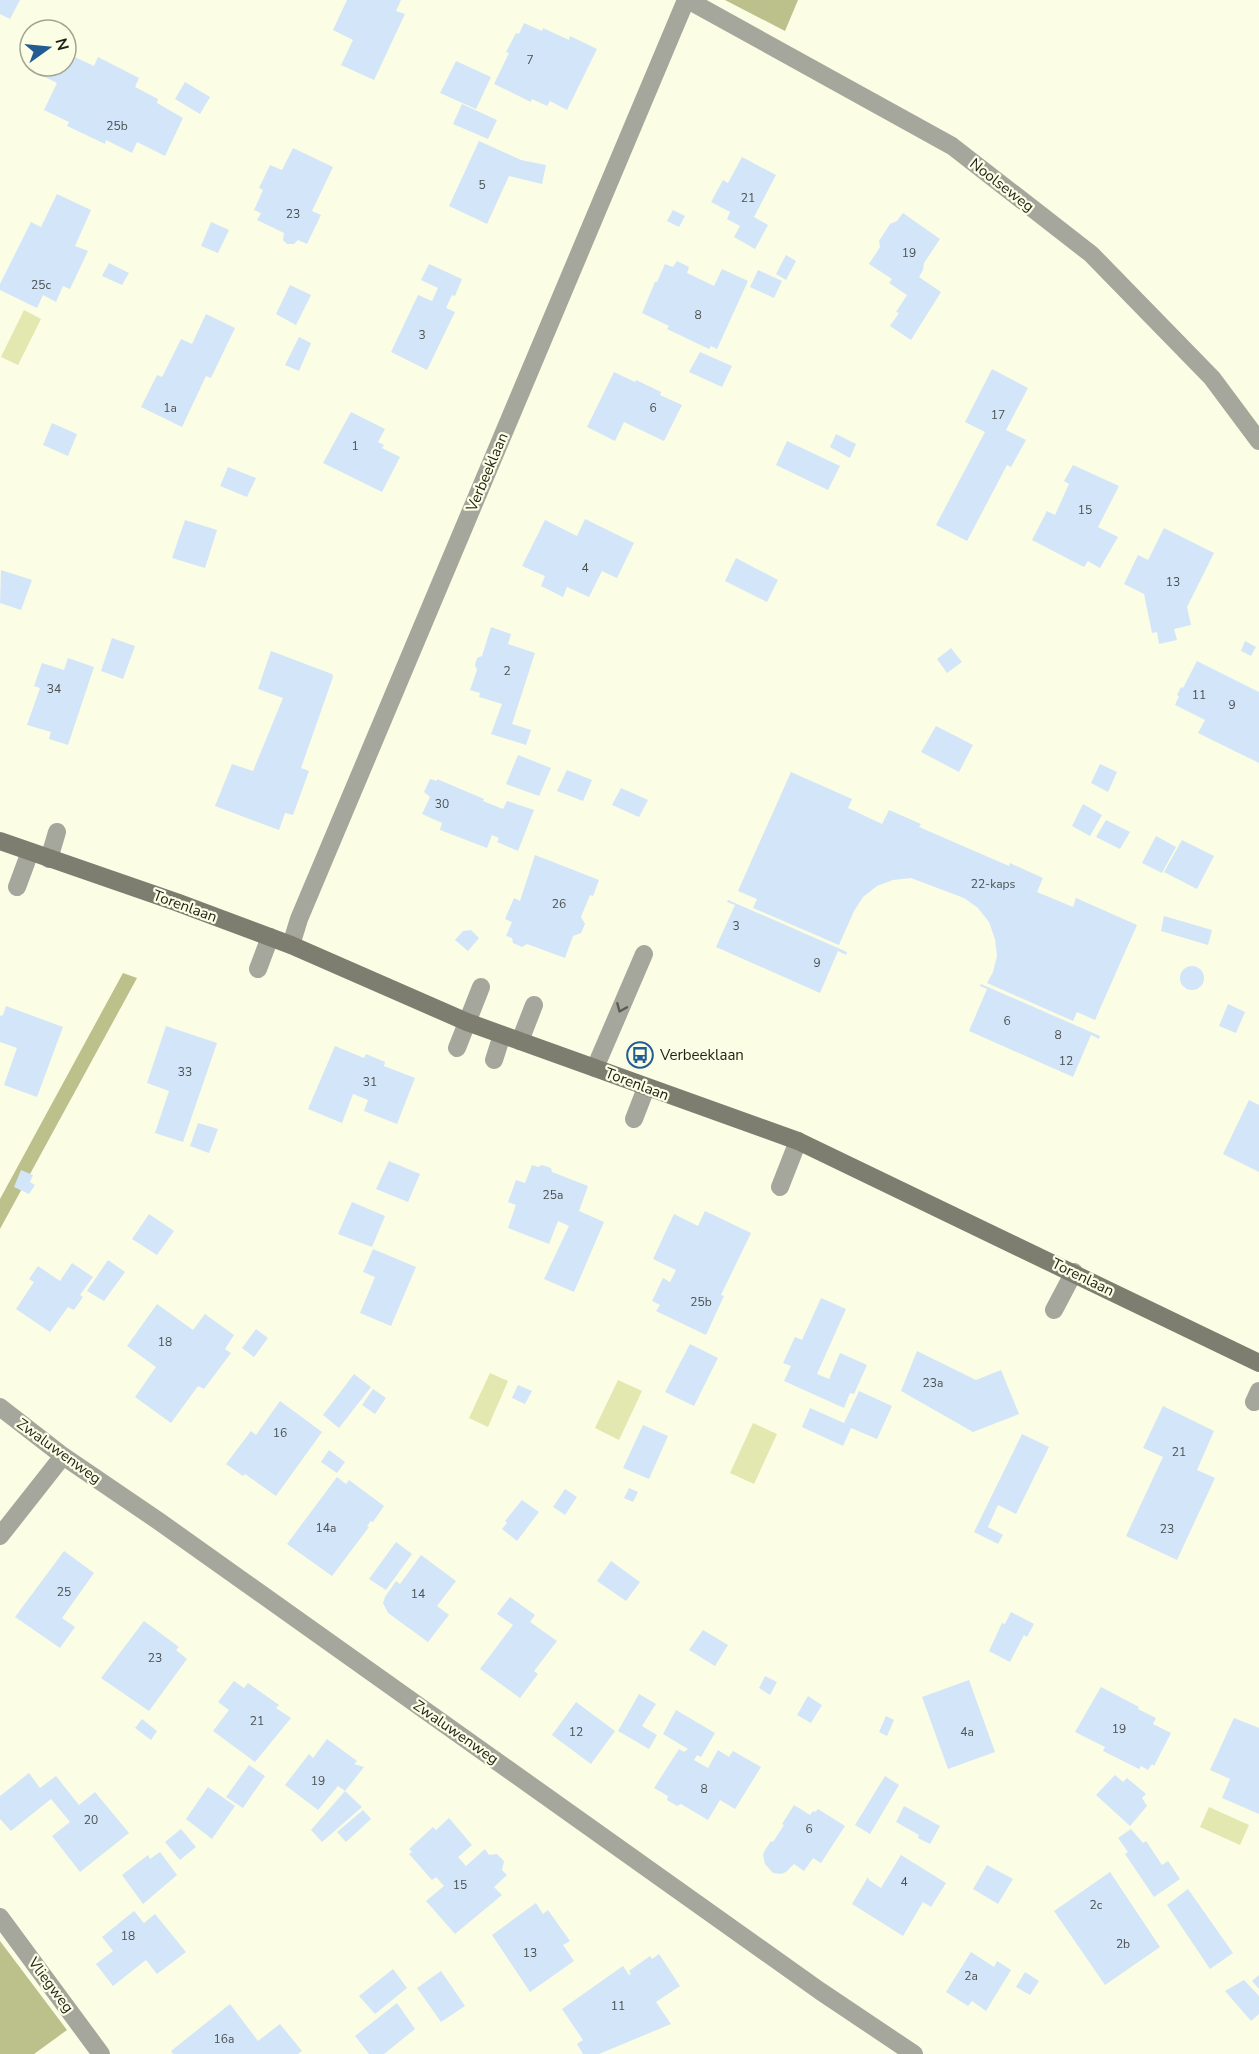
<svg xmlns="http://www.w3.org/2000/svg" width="1259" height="2054" viewBox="0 0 1259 2054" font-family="'Nunito Sans',sans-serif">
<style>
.forest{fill:#bcc08b}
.water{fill:#e3e8b1}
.building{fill:#d3e5f9}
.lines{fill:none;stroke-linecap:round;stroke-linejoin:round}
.lane{stroke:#a5a79c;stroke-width:18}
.street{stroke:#a5a79c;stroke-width:18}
.secondary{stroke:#7d7e6f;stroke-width:18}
.oneway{stroke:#5b5d53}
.labels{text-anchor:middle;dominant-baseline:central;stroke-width:4.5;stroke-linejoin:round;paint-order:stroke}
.number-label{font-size:12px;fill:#4c5150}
.street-label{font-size:15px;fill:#1f2017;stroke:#fbfde4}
.poi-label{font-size:15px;fill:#1f2017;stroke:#fbfde4;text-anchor:start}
</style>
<rect width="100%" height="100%" fill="#fbfde4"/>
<!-- forest -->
<path class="forest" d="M725,0H798L785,31Z
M123,973L137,978L0,1229V1199Z
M0,1941L67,2030L34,2054H0Z"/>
<!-- water -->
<path class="water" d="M24,310L41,319L18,365L1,357Z
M490,1373L508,1381L488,1427L469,1418Z
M618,1380L642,1391L619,1440L595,1428Z
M753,1423L777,1434L754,1484L730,1473Z
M1209,1807L1249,1825L1240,1845L1200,1827Z"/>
<!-- building -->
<path class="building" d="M0,0H20L10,19L0,14Z
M347,0H401L396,11L405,14L374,80L341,65L353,40L333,30Z
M524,23L542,31L543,28L569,40L570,36L597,49L567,110L550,101L547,106L532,99L531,102L494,84L509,53L506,52L516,33L519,34Z
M66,53L94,66L98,57L139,78L135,87L158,99L157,103L183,118L165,156L137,142L132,153L106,140L105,144L67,126L69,122L44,110L57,83L43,76L48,66H66Z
M456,61L491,77L476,109L440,93Z
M185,82L210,97L200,114L175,99Z
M462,104L497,120L488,139L453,124Z
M479,141L521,160L546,165L542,184L509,176L487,224L449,206Z
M293,148L333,167L312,211L321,215L307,244L298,240L294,244H287L283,240L284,233L257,220L261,213L254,210L263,190L259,188L270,165L282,170Z
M742,157L776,175L754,217L768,225L755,249L734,237L740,226L727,219L730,212L711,202L723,180L728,183Z
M57,194L91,210L75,246L88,251L70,289L63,286L56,302L43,295L37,308L0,290V284L31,222L41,227Z
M673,210L685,216L679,227L667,221Z
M903,213L940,239L924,263L923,270L919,277L941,292L911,340L890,326L899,313L896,312L907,295L889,283L892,279L869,264L880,247L879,241L890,224L897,221Z
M211,222L229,230L218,253L201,246Z
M786,255L796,261L786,280L776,274Z
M677,261L689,267L687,273L714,286L722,269L748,281L717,349L711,346L709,349L667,329L669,326L642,313L655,282H657L665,264L673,267Z
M109,263L129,273L122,285L102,276Z
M429,264L462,279L455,296L452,295L446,308L455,312L427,370L391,352L418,295L432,301L438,288L421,280Z
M758,270L782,281L774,298L750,287Z
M290,285L311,295L296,325L276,314Z
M206,314L235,328L211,378L206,376L182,427L141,407L157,375L162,377L181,339L192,344Z
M299,337L311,343L299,371L285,365Z
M700,352L732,366L722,387L689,372Z
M992,369L1028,388L1006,430L1026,440L1011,467L1007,465L967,541L936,525L985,432L965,422Z
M614,372L635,382L636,380L661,392L660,395L682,405L664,441L624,422L615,441L587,427Z
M351,412L385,429L378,442L384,445L382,448L400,457L382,492L323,463Z
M52,423L77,434L68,456L43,445Z
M836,434L856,444L850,458L830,447Z
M787,441L840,466L828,490L776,465Z
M1073,465L1119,486L1098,527L1118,537L1100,568L1088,561L1084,567L1032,540L1047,511L1055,515L1069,484L1064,481Z
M228,467L256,478L247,497L220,486Z
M585,519L634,543L617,578L602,571L589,597L567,587L563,597L541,586L545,576L522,566L545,520L577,536Z
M185,520L217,530L205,568L172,558Z
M1164,528L1214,553L1187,607L1191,625L1174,629L1177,640L1159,644L1157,632L1152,633L1144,594L1124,584L1138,555L1148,560Z
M736,558L778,580L767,602L725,581Z
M1,570L32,580L21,610L0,603Z
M491,627L511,634L508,644L535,653L512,724L531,730L526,745L491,734L502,704L479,697L480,693L470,690L477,670L475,665L477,658L482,656Z
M112,638L135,646L123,679L101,671Z
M1245,641L1256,647L1251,656L1241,651Z
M951,648L962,662L947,673L937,659Z
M271,651L332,674L333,677L301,768L309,771L293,815L285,813L279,830L215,806L232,764L253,771L283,698L258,689Z
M68,658L94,667L68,745L49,739L51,732L27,725L40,688L34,686L42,663L64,670Z
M1197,661L1259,692V763L1198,733L1205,720L1175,705L1179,696L1177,695L1181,687L1183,688Z
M936,726L973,745L959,772L921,752Z
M518,755L551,768L539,796L506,784Z
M1100,764L1117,772L1108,792L1091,783Z
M567,770L592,780L583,801L557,791Z
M791,772L852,799L848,808L882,824L889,810L921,824L919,827L1009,866L1010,863L1043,878L1037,892L1073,907L1076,898L1137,925L1095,1020L1077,1012L1073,1021L987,983L993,972L997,956L995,939L989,922L978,908L964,898L911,878L893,880L877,886L863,897L854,911L839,945L753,908L757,899L738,891Z
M430,779L437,781V779L484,799L483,801L503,809L507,801L534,810L518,851L497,842L499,838L492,835L487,848L440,830L442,823L422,814L430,797L424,792Z
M621,788L648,800L639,817L612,805Z
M1083,804L1102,815L1090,836L1072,826Z
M1106,820L1130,832L1120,849L1096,837Z
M1156,836L1176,847L1162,873L1142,863Z
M1182,840L1214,856L1197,889L1164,872Z
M535,855L599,880L593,896L590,895L581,917L585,924L581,933L573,936L565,958L527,944L522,947L513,943L512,938L506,936L512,922L505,919L514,898L520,901Z
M728,900L847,952L846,955L838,951L820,993L716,947L735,905L727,902Z
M1164,916L1212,930L1208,945L1161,931Z
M471,930L479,938L468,951L455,940L463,931Z
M1180 978a12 12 0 1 1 24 0a12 12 0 1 1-24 0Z
M981,984L1100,1036L1099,1039L1091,1035L1073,1077L969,1031L987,989L980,986Z
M1228,1004L1245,1012L1236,1033L1219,1026Z
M6,1006L63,1027L37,1097L4,1085L17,1048L0,1042V1016L3,1015Z
M166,1026L217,1043L183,1142L155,1133L169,1091L147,1083Z
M335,1046L364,1058L366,1054L385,1062L384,1066L415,1078L397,1124L364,1111L368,1100L353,1094L342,1123L308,1109Z
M1249,1100L1259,1105V1172L1223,1154Z
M198,1123L218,1129L209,1153L190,1146Z
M389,1161L420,1174L408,1202L376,1189Z
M532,1165L538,1167L542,1165L551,1168L552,1172L588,1186L579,1211L604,1222L574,1292L544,1279L569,1226L558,1221L549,1244L508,1228L516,1205L508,1202L516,1180L525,1183Z
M21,1170L33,1175L30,1182L35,1185L29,1194L14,1187Z
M352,1202L385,1216L372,1247L338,1234Z
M705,1211L751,1233L721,1295L724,1296L706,1335L656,1311L660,1305L652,1301L663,1278L670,1282L676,1270L653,1259L674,1214L698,1226Z
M149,1214L174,1231L157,1255L132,1239Z
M373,1249L416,1267L391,1326L360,1313L375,1277L363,1272Z
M108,1260L125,1272L104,1301L87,1291Z
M72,1263L93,1277L80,1295L83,1297L74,1310L68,1307L50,1332L16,1309L34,1282L29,1279L38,1266L60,1281Z
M821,1298L846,1309L817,1374L829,1379L840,1353L867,1365L854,1394L850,1393L844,1408L784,1381L791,1366L783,1363L795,1337L802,1340Z
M157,1304L193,1330L205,1314L234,1335L225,1349L231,1353L204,1389L198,1386L171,1423L135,1397L156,1367L127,1346Z
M256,1329L268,1338L254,1357L242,1348Z
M690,1344L718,1358L694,1406L665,1392Z
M917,1351L976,1380L1001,1370L1019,1414L973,1432L901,1391Z
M354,1374L371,1387L339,1428L323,1415Z
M518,1385L532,1391L525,1404L512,1398Z
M373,1389L386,1398L375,1414L362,1405Z
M859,1391L892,1406L877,1439L851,1428L843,1446L802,1427L810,1408L844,1423Z
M280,1401L322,1432L276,1496L245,1474L243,1476L226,1464L251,1431L256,1435Z
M1163,1406L1214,1431L1197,1470L1215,1478L1177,1560L1126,1536L1163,1457L1143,1448Z
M643,1425L668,1436L649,1479L623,1468Z
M1022,1434L1049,1447L1016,1514L998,1505L988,1527L1003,1535L998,1544L974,1532Z
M329,1450L345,1462L337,1473L321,1462Z
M337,1477L346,1484L349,1480L384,1506L373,1522L371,1521L367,1526L369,1527L332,1576L287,1544Z
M629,1488L638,1492L633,1502L624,1498Z
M565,1489L577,1497L565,1515L553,1507Z
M522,1500L539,1512L517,1541L502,1529L507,1523L505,1521Z
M396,1542L412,1554L386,1590L369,1579Z
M64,1551L94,1573L62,1618L75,1627L60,1648L15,1617Z
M421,1555L456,1581L437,1606L449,1615L428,1642L388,1613L383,1603L385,1597L396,1581L400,1584Z
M611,1561L640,1582L626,1601L597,1581Z
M510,1597L535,1615L530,1622L557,1641L534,1671L538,1674L520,1698L480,1669L513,1625L497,1614Z
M1011,1612L1034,1624L1027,1637L1024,1635L1010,1662L989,1651L1002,1623L1005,1624Z
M144,1621L179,1647L176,1650L187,1659L149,1711L101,1678Z
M703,1630L728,1645L715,1666L689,1650Z
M765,1676L777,1682L770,1695L759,1688Z
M969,1680L995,1752L948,1769L922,1697Z
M234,1681L244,1688L248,1683L279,1705L276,1708L291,1718L255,1762L213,1731L229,1710L218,1702Z
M1101,1687L1139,1707L1138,1709L1156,1718L1153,1724L1171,1733L1154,1766L1152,1764L1148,1770L1141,1766L1139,1769L1103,1751L1105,1747L1075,1732Z
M639,1694L656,1704L642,1726L657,1735L649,1749L618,1731Z
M808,1696L822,1705L811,1723L797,1715Z
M576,1702L615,1731L591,1764L552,1735Z
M676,1710L715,1733L701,1757L697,1755L694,1760L708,1768L718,1750L729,1757L733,1751L761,1767L735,1809L720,1800L708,1820L681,1804L677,1806L667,1800L668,1796L654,1788L679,1749L684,1752L688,1749L663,1734Z
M886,1716L894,1720L887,1736L879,1732Z
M1234,1718L1259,1728V1814L1222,1798L1230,1779L1210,1770Z
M142,1719L157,1731L151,1740L135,1728Z
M327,1739L357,1761L354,1764L364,1767L345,1791L338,1786L318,1810L285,1785L309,1754L313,1758Z
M249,1765L265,1776L243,1808L226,1797Z
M29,1773L40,1788L56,1776L79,1805L95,1792L129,1833L80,1872L52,1836L70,1822L51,1799L11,1831L0,1819V1796Z
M1115,1775L1123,1782L1127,1778L1146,1794L1142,1798L1147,1806L1130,1826L1096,1795Z
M885,1776L899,1785L870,1834L855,1825Z
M208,1787L235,1806L212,1839L186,1819Z
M345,1791L362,1807L322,1842L311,1830Z
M794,1805L810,1815L813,1811L815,1812L818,1809L845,1826L821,1863L813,1858L804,1871L794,1864L786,1872L781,1874L773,1873L765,1864L763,1855L765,1850L771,1841L773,1842L784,1825L782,1824Z
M904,1806L940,1826L930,1844L918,1838L919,1835L896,1822Z
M363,1810L371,1819L346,1842L337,1832Z
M449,1818L472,1845L458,1857L466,1866L485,1849L489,1855L497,1854L504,1861L502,1870L507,1875L494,1887L502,1895L455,1934L426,1901L444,1886L436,1877L432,1880L409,1854L412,1852L409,1849L433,1827L436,1830Z
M181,1829L196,1847L180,1860L165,1842Z
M1131,1829L1143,1843L1146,1841L1162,1865L1168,1861L1180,1879L1154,1897L1125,1854L1128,1852L1118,1838Z
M160,1852L177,1875L143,1904L122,1875L148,1855L150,1859Z
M901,1855L946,1883L931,1907L923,1902L903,1936L852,1904L868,1877L869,1880L881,1888Z
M987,1865L1013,1879L998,1904L973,1889Z
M1110,1872L1160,1947L1105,1985L1054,1911Z
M1188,1889L1233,1953L1210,1969L1167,1905Z
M536,1903L543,1914L548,1910L570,1941L563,1945L574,1961L530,1992L492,1935Z
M134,1911L144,1923L155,1914L186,1952L157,1974L146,1960L113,1986L96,1964L113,1951L102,1937Z
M971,1952L994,1967L997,1961L1011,1970L986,2011L972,2001L968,2006L946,1992Z
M659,1954L680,1986L656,2002L671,2024L599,2054H583L577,2044L583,2040L562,2009L623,1966L629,1975L631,1974L629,1971L650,1956L652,1959Z
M393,1969L407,1988L375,2014L359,1996Z
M441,1971L465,2006L441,2022L417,1988Z
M1025,1972L1039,1981L1030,1995L1016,1987Z
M1259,1975V1989L1252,1981Z
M1244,1980L1259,1996V2014L1251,2021L1225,1991Z
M397,2003L415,2029L384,2054H369L355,2036Z
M230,2004L258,2041L280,2024L302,2051L298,2054H173L171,2051Z"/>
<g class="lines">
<!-- lane -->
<path class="lane" d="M49,859L57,832
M17,887L30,852
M258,969L270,937
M520,1041L534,1005
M457,1048L481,987
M494,1060L502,1035
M595,1068L644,954
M634,1119L646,1088
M780,1187L798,1141
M1054,1310L1074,1272
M1254,1402L1259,1391"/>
<!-- street -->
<path class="street" d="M688,0L952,146L1091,254L1212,378L1259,441
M291,945L299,919L686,0
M0,1407L63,1456L160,1522L820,1991L914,2054
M0,1536L63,1456
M0,1917L101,2054"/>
<!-- secondary -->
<path class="secondary" d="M0,841L176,902L291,945L467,1022L798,1141L1259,1363"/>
</g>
<!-- one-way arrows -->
<defs><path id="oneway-chevron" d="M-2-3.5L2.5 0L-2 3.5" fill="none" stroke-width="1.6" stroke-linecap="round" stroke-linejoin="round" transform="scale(1.5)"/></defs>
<use class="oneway" href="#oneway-chevron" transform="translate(621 1008) rotate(113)"/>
<!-- icons -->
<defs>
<g id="bus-ring" transform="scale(1.35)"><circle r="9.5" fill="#fbfde4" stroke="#215c93" stroke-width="1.5"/><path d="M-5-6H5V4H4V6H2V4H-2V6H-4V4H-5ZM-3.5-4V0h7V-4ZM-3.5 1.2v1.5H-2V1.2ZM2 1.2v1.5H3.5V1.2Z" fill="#215c93"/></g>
</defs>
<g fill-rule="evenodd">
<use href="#bus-ring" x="640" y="1055"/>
</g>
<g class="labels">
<!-- number labels -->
<g class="number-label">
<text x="530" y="60">7</text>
<text x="117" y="126">25b</text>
<text x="482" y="185">5</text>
<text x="748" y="198">21</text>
<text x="293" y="214">23</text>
<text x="909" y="253">19</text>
<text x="41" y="285">25c</text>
<text x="698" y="315">8</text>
<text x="422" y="335">3</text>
<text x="170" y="408">1a</text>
<text x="653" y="408">6</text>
<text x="998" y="415">17</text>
<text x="355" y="446">1</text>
<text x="1085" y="510">15</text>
<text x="585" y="568">4</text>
<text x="1173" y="582">13</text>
<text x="507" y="671">2</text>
<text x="54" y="689">34</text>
<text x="1199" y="695">11</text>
<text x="1232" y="705">9</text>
<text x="442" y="804">30</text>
<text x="993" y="884">22-kaps</text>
<text x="559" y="904">26</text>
<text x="736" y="926">3</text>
<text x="817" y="963">9</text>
<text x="1007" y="1021">6</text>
<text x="1058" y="1035">8</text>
<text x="1066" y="1061">12</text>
<text x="185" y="1072">33</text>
<text x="370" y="1082">31</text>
<text x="553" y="1195">25a</text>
<text x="701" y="1302">25b</text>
<text x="165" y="1342">18</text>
<text x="933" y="1383">23a</text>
<text x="280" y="1433">16</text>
<text x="1179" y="1452">21</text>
<text x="326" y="1528">14a</text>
<text x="1167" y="1529">23</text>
<text x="64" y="1592">25</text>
<text x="418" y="1594">14</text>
<text x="155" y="1658">23</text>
<text x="257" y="1721">21</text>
<text x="1119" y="1729">19</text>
<text x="576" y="1732">12</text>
<text x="967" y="1732">4a</text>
<text x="318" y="1781">19</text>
<text x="704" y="1789">8</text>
<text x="91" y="1820">20</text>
<text x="809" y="1829">6</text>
<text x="904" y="1882">4</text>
<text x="460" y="1885">15</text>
<text x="1096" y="1905">2c</text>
<text x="128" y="1936">18</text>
<text x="1123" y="1944">2b</text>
<text x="530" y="1953">13</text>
<text x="971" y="1976">2a</text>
<text x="618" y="2006">11</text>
<text x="224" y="2039">16a</text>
</g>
<!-- street labels -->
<g class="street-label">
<text transform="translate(1002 185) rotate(38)">Noolseweg</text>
<text transform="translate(487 472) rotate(-67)">Verbeeklaan</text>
<text transform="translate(185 906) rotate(20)">Torenlaan</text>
<text transform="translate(637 1084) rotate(21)">Torenlaan</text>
<text transform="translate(1083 1277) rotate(26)">Torenlaan</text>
<text transform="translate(59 1451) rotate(36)">Zwaluwenweg</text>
<text transform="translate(456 1732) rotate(35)">Zwaluwenweg</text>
<text transform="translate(51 1985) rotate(53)">Vliegweg</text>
</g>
<!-- poi labels -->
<g class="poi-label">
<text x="660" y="1055">Verbeeklaan</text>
</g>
</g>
<!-- north arrow -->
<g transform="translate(48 48) rotate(75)"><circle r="28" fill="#fbfde4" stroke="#a3a592" stroke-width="1.5"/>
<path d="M0-4.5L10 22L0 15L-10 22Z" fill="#215c93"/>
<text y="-9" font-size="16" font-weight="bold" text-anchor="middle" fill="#1f2017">N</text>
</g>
</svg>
